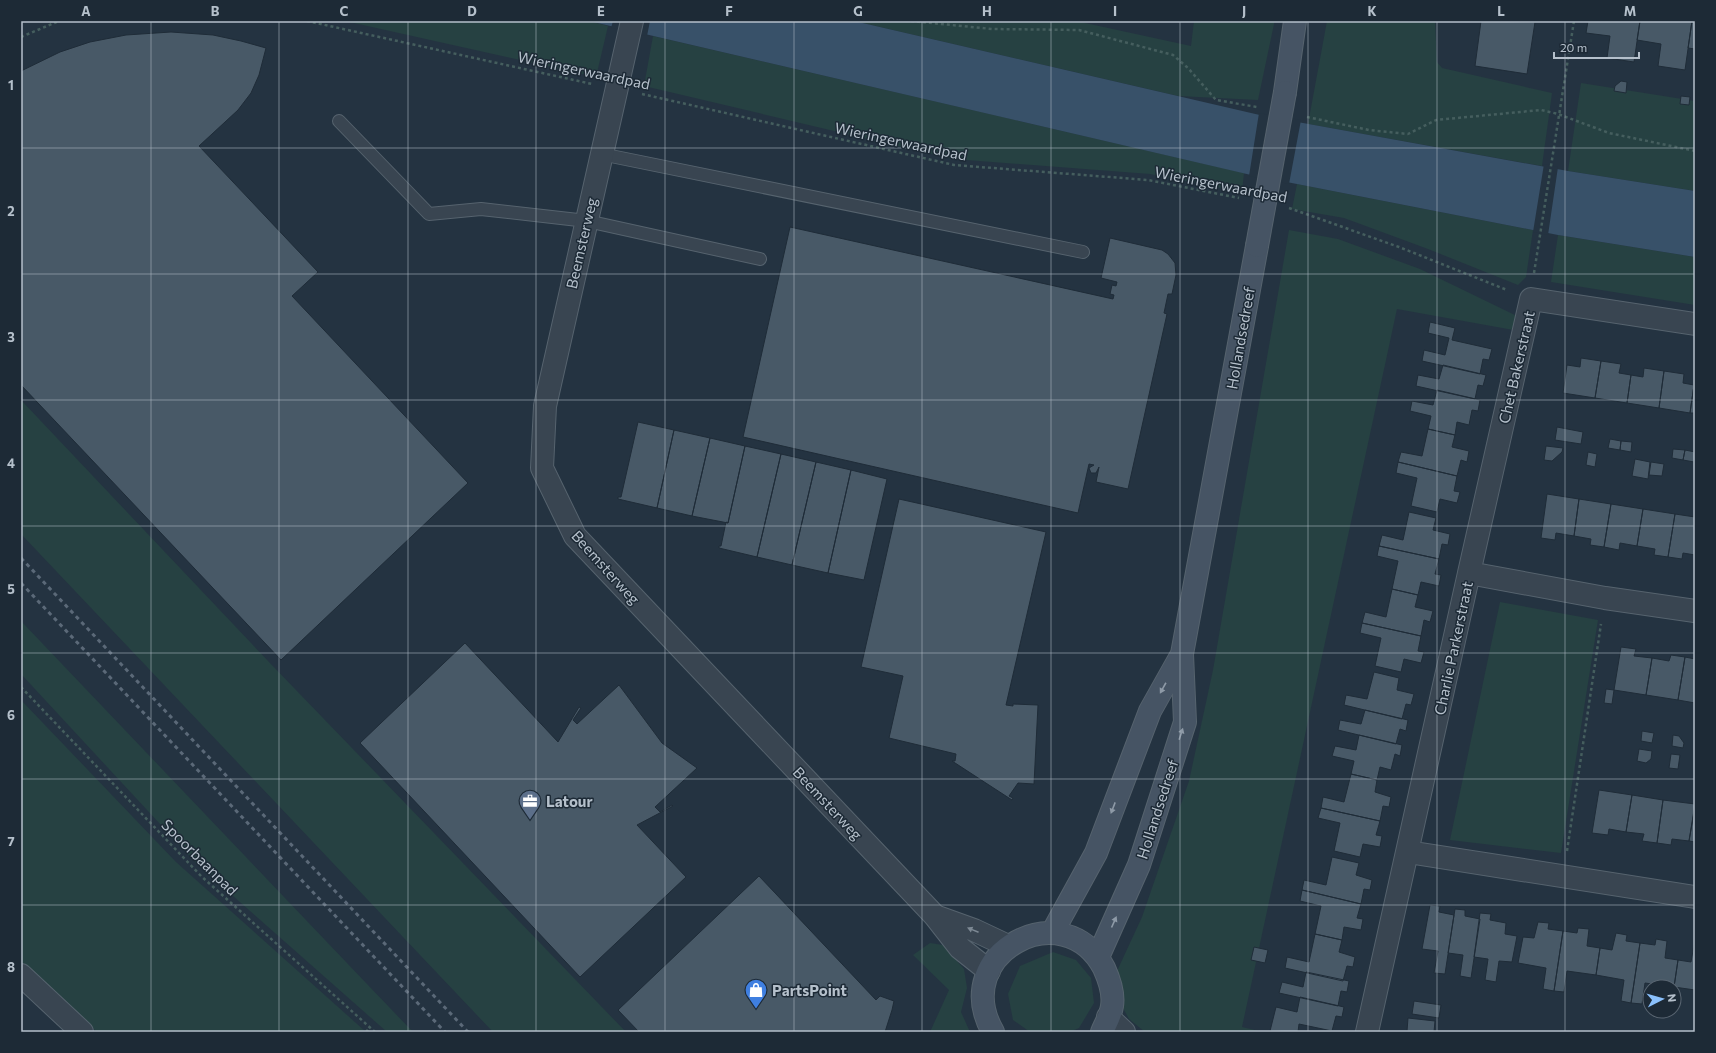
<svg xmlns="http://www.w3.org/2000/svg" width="1716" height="1053" viewBox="0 0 1716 1053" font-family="Commissioner,sans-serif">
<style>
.green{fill:#264142}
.water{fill:#385169}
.pier{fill:#243341}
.building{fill:#485967;stroke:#1f2c38}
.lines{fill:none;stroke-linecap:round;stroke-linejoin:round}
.service-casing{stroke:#56636e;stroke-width:14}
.minor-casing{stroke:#56636e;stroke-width:24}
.tertiary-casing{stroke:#56636e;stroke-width:24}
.secondary-casing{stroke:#56636e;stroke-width:24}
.path{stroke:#455e5e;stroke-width:2.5;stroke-dasharray:3 3;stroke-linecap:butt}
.service{stroke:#394551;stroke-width:12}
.minor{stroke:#394551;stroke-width:22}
.tertiary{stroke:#394551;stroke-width:22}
.secondary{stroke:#465464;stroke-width:22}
.rail{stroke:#5b6978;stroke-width:3;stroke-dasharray:4 4;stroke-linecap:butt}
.secondary-bridge-casing{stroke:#56636e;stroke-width:24;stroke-linecap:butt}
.secondary-bridge{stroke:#465464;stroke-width:22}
.oneway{fill:#8e9aa7}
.oneway2{fill:#7d8994}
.grid{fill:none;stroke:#b5c0cb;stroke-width:1;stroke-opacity:0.55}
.labels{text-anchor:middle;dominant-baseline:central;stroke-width:3;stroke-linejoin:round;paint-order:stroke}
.street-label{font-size:15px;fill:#b5c0cb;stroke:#1d2a36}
.poi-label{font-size:15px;font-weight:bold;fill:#b5c0cb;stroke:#1d2a36;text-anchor:start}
.neatline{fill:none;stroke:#b5c0cb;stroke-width:1.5}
.grid-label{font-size:13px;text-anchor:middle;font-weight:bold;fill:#b5c0cb}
</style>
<rect width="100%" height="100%" fill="#243341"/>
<!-- green -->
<path class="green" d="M345,21H589L608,26L596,77Z
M854,21H1076L1191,46L1194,21H1274V24L1258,100L1178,96Z
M1327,21H1435L1437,62L1442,68L1552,93L1542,166L1308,124Z
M653,36L1244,173L1242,192L1150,174L953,159L644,86Z
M1581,83L1695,101V191L1568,171Z
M1297,184L1533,230L1526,277L1518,285L1428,249L1344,218L1292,209Z
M1289,230L1338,239L1420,269L1521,318L1519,331L1397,309L1242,1027L1263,1032H1145L1129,1019L1117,997V971L1142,917L1189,781L1213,670Z
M1558,235L1695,257V305L1551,282Z
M21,400L268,661L626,1032H493L21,534Z
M1500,602L1598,620L1561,853L1450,840Z
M21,621L367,984L413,1032H387L198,865L21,674Z
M21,700L176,862L366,1032H97L21,961Z
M930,943L943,945L964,969L967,988L961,1012L970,1032H930L949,990L913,955Z
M1053,952L1076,960L1091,978L1094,1003L1079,1028L1070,1032H1030L1013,1020L1008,994L1020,966Z"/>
<!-- water -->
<path class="water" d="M589,21H854L1264,116L1568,171L1695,191V257L1558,235L1251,175Z"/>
<!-- pier -->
<path class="pier" d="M613,21H650L647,36L611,28Z
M1259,113L1301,120L1289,184L1249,176Z
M1544,164L1558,167L1548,235L1533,232Z"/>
<!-- building -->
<path class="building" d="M1481,21L1535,22L1527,74L1475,66Z
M1588,21H1640L1634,62L1607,58L1610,36L1586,33Z
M1640,21H1692L1685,70L1658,66L1661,44L1637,40Z
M1692,21H1695V49L1688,48Z
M171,32L213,35L241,41L266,48L259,75L251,93L238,110L199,146L318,272L292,296L468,483L281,660L21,385V71L60,52L90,42L126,35Z
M1621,81L1627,82L1626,93L1614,91L1615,86Z
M1681,96L1690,97L1689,105L1680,104Z
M790,227L1113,299L1114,295L1110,294L1112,285L1116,286L1117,282L1101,278L1110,238L1162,250L1168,254L1175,263L1176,275L1172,294H1168L1164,313L1167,314L1128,489L1096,482L1099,467L1096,473H1091L1089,468L1094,465L1089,464L1078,513L743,437Z
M1430,322L1455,328L1452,340L1492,349L1489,360L1483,359L1480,374L1422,361L1424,350L1445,355L1449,338L1428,333Z
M1581,358L1601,361L1595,398L1563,393L1567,365L1580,367Z
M1601,361L1621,364L1619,373L1631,375L1627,403L1595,398Z
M1443,365L1486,375L1483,386L1478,385L1475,399L1416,386L1418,375L1439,379Z
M1644,368L1664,371L1659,408L1627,403L1631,375L1643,377Z
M1664,371L1684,374L1683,383L1694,385L1690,413L1659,408Z
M1694,385H1695V413H1690Z
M1437,390L1480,400L1478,411L1472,410L1469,425L1457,422L1455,435L1428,429L1431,416L1410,411L1412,401L1433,405Z
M638,422L674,430L657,508L618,499V497H621Z
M1557,427L1583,432L1581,444L1555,440Z
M1428,429L1455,435L1452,447L1469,451L1467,462L1461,460L1457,476L1398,462L1401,452L1422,456Z
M674,430L710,438L692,516L657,508Z
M710,438L745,446L728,523L692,516Z
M1610,439L1621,441L1620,450L1608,448Z
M1621,441L1632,442L1631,452L1620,450Z
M745,446L781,454L757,557L719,548V546H721L726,522L728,523Z
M1546,446L1563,448L1562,452L1552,461L1544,460Z
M1673,449L1685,450L1683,460L1672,458Z
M1685,450L1695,452L1694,462L1683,460Z
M1588,452L1597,454L1595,467L1586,465Z
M781,454L816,462L792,565L757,557Z
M1635,459L1650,462L1648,479L1632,476Z
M816,462L851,470L828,573L792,565Z
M1398,462L1457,476L1454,491L1460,492L1457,503L1440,499L1437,512L1411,506L1417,478L1396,473Z
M1651,462L1664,464L1662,476L1649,475Z
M851,470L887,479L864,580L828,573Z
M1547,494L1579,499L1574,536L1556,533L1555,540L1541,538Z
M899,499L1046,532L1006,705L1013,706V704L1038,705L1034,784L1018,783L1009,796L1013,798L1012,800L952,761H955L956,754L889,738L903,676L861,667Z
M1579,499L1611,504L1604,547L1590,545L1591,539L1574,536Z
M1611,504L1643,509L1637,546L1620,543L1619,550L1604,547Z
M1643,509L1675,514L1668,557L1654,555L1655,549L1637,546Z
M1409,512L1436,518L1433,530L1450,534L1448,545L1442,544L1439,559L1379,546L1382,535L1403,540Z
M1675,514L1695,517V555L1683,553L1682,559L1668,557Z
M1379,546L1439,559L1435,574L1441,575L1439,586L1421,582L1418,595L1392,589L1398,561L1377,556Z
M1392,589L1418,595L1415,607L1433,611L1430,622L1424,620L1421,636L1362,623L1365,612L1386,617Z
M1362,623L1421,636L1418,651L1424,652L1421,663L1404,659L1401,672L1375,666L1381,638L1360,633Z
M465,643L558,742L579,707L581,708L573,720L577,724L619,685L662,743L697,768L655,807L660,812L672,805L673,806L637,825L686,877L580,977L360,743Z
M1621,647L1636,649L1634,656L1652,658L1646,695L1614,690Z
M1671,655L1685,657L1678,700L1646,695L1652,658L1669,661Z
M1685,657L1695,659V703L1678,700Z
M1374,672L1399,678L1397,690L1414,694L1411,705L1406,704L1402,719L1344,705L1346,695L1367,699Z
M1606,689L1614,690L1612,704L1604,703Z
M1365,710L1408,720L1406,731L1400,729L1396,744L1338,730L1340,720L1361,724Z
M1642,731L1654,733L1652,743L1641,741Z
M1359,735L1402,745L1400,756L1395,754L1391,770L1380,767L1377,780L1351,774L1354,761L1332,756L1335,746L1356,750Z
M1673,735L1679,736L1684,743L1683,748L1672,746Z
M1639,749L1652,751L1651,759L1646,763L1637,761Z
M1671,754L1680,755L1678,769L1669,768Z
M1351,774L1377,780L1375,792L1391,797L1389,807L1383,806L1380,821L1321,808L1323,797L1344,802Z
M1599,790L1632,795L1626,832L1609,829L1608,835L1592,833Z
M1632,795L1663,800L1657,843L1642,841L1644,834L1626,832Z
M1663,800L1695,804L1689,841L1672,839L1671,845L1657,843Z
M1695,807V842L1689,841Z
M1321,808L1380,821L1376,835L1382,836L1380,847L1363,844L1360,857L1334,851L1340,823L1318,818Z
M1332,857L1359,863L1356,875L1372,880L1370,890L1364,889L1361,904L1302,890L1304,880L1326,885Z
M759,876L876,1000L880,996L894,1001L892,1010L885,1032H639L618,1010Z
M1302,890L1361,904L1357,918L1363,919L1361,930L1344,927L1342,940L1315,934L1321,906L1300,901Z
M1430,905L1440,906L1439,912L1454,915L1445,974L1434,973L1438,951L1422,949Z
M1455,909L1465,910V916L1480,919L1471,978L1460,976L1463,955L1448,953Z
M1480,913L1491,914L1490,920L1506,923L1505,934L1517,936L1512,962L1499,961L1496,982L1485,980L1488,959L1474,957Z
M1538,922L1549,923L1548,929L1563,931L1554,991L1543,989L1546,968L1518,963L1523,937L1534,938Z
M1578,928L1589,929L1587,946L1600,948L1596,975L1567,971L1564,992L1554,991L1563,931L1577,933Z
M1616,933L1627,935L1626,941L1640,943L1631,1003L1621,1001L1624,980L1596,975L1600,948L1612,950Z
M1315,934L1342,940L1339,952L1355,957L1353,967L1347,966L1343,981L1285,968L1287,957L1309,962Z
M1656,939L1667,941L1665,958L1678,960L1674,987L1645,983L1642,1004L1631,1003L1640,943L1655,945Z
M1694,945H1695V990L1674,987L1678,960L1691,962Z
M1254,947L1268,950L1265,963L1251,960Z
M1306,972L1349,981L1347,992L1341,991L1338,1006L1279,993L1282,982L1303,987Z
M1300,997L1344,1007L1342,1017L1336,1016L1332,1031L1299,1024L1298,1032L1270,1031L1276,1007L1297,1012Z
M1414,1001L1441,1005L1439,1018L1412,1014Z
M1408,1018L1435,1021L1434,1032L1407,1031Z"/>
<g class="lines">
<!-- service casing -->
<g class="service-casing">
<path id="service" d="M339,121L429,214L481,209L587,221L760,259
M601,154L1083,252"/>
</g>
<!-- minor casing -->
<g class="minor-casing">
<path id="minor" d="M632,21L545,406L542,468L575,536L935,916L960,948L989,971
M1469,573L1531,299L1695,324
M1408,852L1695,897
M935,916L974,930L1008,946
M21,975L82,1032
M1367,1032L1469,573L1605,598L1695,611"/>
</g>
<!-- tertiary casing -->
<g class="tertiary-casing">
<path id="tertiary" d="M1108,1017L1124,1032"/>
</g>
<!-- secondary casing -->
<g class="secondary-casing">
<path id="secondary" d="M1285,92L1295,21
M1052,933L1096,853L1150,711L1182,654
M1098,957L1139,865L1185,722L1182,654L1257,246
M993,1032C948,953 1064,892 1104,968C1109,979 1114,994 1112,1006C1111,1015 1105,1024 1102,1032"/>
</g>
<!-- path -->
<path class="path" d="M307,21L592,84
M911,21L992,29L1079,30L1173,55L1188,68L1216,100L1257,107
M21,37L59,21
M642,94L954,165L1148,180L1239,198
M1307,117L1369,130L1408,134L1436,120L1541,110L1558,114L1609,133L1695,151
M1289,208L1399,247L1507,290
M1534,273L1574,21
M21,687L201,876L375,1032
M1567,851L1601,624
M366,1032L370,1027"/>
<!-- service -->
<use href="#service" class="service"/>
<!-- minor -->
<use href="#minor" class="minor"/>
<!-- tertiary -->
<use href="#tertiary" class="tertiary"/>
<!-- secondary -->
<use href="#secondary" class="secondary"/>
<!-- rail -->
<path class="rail" d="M21,558L468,1032
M21,583L445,1032"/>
<!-- secondary-bridge casing -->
<g class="secondary-bridge-casing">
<path id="secondary-bridge" d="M1257,246L1285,92"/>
</g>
<!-- secondary-bridge -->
<use href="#secondary-bridge" class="secondary-bridge"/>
</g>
<!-- one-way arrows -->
<defs><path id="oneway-solid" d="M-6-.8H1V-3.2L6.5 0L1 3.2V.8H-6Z"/></defs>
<g class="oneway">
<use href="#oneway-solid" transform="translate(1163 688) rotate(119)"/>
<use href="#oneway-solid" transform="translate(1181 734) rotate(-72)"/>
<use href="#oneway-solid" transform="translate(1113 808) rotate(111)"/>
<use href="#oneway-solid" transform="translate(1114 922) rotate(-66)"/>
</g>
<use class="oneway2" href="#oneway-solid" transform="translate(973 930) rotate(-158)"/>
<!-- grid -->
<path class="grid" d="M151,21V1032M279,21V1032M408,21V1032M536,21V1032M665,21V1032M794,21V1032M922,21V1032M1051,21V1032M1180,21V1032M1308,21V1032M1437,21V1032M1565,21V1032M21,148H1695M21,274H1695M21,400H1695M21,526H1695M21,653H1695M21,779H1695M21,905H1695"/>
<!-- icons -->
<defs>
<g id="office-pin" transform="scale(1.15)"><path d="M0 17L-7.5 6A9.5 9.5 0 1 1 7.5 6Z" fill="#5c6f8a" stroke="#1d2a36"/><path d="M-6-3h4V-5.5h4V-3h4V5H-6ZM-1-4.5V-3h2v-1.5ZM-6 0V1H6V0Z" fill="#fff"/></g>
<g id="shop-pin" transform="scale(1.15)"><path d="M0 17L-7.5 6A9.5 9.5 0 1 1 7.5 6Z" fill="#3f7fe0" stroke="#1d2a36"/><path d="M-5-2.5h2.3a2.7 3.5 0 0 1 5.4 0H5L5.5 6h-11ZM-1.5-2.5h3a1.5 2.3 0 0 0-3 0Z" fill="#fff"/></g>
</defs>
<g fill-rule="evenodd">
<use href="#office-pin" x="530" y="801"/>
<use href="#shop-pin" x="756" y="990"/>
</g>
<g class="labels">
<!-- street labels -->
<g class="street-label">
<text transform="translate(584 70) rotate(12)">Wieringerwaardpad</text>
<text transform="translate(901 141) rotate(12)">Wieringerwaardpad</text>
<text transform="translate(1221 184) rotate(11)">Wieringerwaardpad</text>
<text transform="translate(581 243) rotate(-77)">Beemsterweg</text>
<text transform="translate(1240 338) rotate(-80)">Hollandsedreef</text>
<text transform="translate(1516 367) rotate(-77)">Chet Bakerstraat</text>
<text transform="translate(606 567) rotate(48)">Beemsterweg</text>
<text transform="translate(1453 648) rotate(-78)">Charlie Parkerstraat</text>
<text transform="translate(828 803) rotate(47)">Beemsterweg</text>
<text transform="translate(1157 809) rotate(-72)">Hollandsedreef</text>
<text transform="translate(200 857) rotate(45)">Spoorbaanpad</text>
</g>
<!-- poi labels -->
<g class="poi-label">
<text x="546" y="801">Latour</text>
<text x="772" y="990">PartsPoint</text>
</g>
</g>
<!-- border -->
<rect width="1716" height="1053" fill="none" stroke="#1d2a36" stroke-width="44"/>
<!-- north arrow -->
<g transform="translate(1662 999) rotate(84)"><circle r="19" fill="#1d2a36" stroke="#5a6672"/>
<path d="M0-3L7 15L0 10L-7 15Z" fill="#8ac0fc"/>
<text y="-6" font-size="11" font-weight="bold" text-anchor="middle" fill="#b5c0cb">N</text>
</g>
<!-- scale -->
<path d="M1554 52v6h85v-6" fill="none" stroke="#b5c0cb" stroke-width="2"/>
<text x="1560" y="52" font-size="12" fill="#b5c0cb" stroke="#1d2a36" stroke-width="3" paint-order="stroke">20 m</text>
<rect x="22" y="22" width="1672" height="1009" class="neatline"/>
<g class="grid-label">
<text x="86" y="16">A</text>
<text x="215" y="16">B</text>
<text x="344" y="16">C</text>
<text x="472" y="16">D</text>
<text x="601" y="16">E</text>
<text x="729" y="16">F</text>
<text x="858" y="16">G</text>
<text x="987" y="16">H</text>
<text x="1115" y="16">I</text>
<text x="1244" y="16">J</text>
<text x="1372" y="16">K</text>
<text x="1501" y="16">L</text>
<text x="1630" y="16">M</text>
<text x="11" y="90">1</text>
<text x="11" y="216">2</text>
<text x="11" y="342">3</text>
<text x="11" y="468">4</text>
<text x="11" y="594">5</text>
<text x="11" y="720">6</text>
<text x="11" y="846">7</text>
<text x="11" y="972">8</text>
</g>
</svg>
